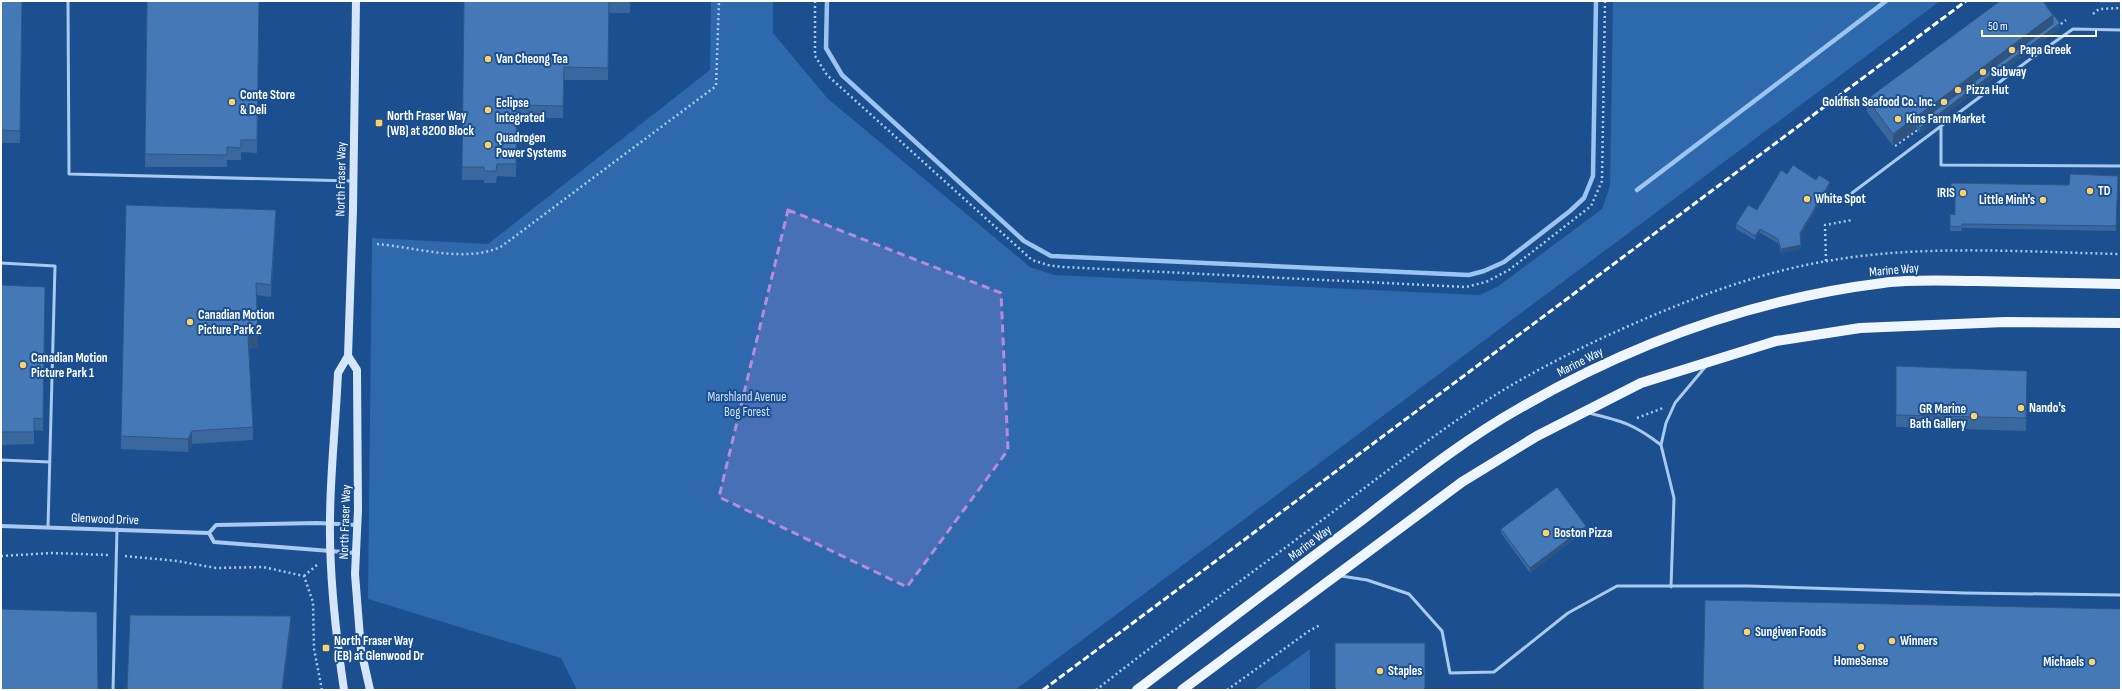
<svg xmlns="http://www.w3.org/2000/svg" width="2122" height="691" viewBox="0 0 2122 691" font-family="'Sofia Sans Condensed',sans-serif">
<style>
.green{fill:#2e69ad}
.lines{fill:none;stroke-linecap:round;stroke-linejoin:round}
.stream{stroke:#9cc4f0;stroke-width:4.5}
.path{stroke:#a9c9ee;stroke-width:2.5;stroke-dasharray:2 3;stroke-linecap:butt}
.lane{stroke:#a9c9ee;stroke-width:3}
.street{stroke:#a9c9ee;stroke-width:4}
.secondary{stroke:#d6e6fa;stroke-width:8}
.primary{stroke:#f0f6ff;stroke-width:10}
.rail{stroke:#fff;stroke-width:3;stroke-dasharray:7 3;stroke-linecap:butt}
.wall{fill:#3a679d}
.shaded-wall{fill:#305480}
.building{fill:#4478b7;stroke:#305480}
.marked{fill:#b68bdc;fill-opacity:0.2;stroke:#b68bdc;stroke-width:3;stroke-dasharray:8 5;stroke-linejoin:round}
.poi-dot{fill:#ffd166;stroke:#1b4f8f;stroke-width:1.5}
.labels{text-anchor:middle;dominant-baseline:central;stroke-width:4;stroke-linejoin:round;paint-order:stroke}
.poi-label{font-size:13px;font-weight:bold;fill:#fff;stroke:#1b4f8f;text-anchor:start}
.street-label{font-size:13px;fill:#fff;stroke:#1b4f8f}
.park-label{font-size:13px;fill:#cfe3fa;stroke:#1b4f8f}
</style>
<rect width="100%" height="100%" fill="#1b4f8f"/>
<!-- green -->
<path class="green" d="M711,1H773V33L828,99L1030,267L1054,275L1479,295L1497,287L1602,209L1610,186L1613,1H1940L1015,690H577L561,658L368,599L372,238L488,244L710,70Z
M1310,649V690H1254Z"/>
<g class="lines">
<!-- stream -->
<path class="stream" d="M827,1L826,48L842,75L1024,241L1051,256L1469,275L1484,271L1504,262L1570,211L1584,198L1593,176L1596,1
M1637,190L1886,1"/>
<!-- path -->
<path class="path" d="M815,1V56L827,75L1032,260L1048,265L1062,267L1466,287L1486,282L1509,270L1591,206L1602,181L1605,1
M2093,14L2099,9L2121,8
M2057,27L2066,20
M1895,146L1920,128
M377,244C414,247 468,264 502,246L716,86L719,1
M1826,261L1825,225L1852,220
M1637,418L1663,408
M1,556L52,553L108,555
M125,556L177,561L216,568L263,567L304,576L313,602L314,649L322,690
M304,576L318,564
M1096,690C1167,634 1241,581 1313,527C1369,485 1423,442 1481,404C1532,371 1585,345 1640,321C1700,295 1762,272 1827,261C1923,244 2023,252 2121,254
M1227,690L1309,631L1320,625"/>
<!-- lane -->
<path class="lane" d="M68,1L69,174L352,181
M1941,127V165L2121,166
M1852,193L2029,60L2073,29L2121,30
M1,263L55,266L48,527
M1589,413C1622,421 1634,424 1661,445
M1,460L50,462
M1341,576L1367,580L1409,594L1442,631L1450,673L1494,672L1568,613L1617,586H1748L1965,593L2121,595
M1671,587L1674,498L1661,445L1666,423L1675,403L1706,366
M113,690L117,529"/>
<!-- street -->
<path class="street" d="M1,526L209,533
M209,533L214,542L356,553
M209,533L216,525L317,523L357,525"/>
<!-- secondary -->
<path class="secondary" d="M348,356L357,370L358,510L355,574L361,650L370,690
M344,690C338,649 333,608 331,567C327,502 335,437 338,373L348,356L353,209L356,1"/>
<!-- primary -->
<path class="primary" d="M1137,690C1211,634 1284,578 1358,523C1410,483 1463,440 1520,408C1633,343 1753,299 1883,283C1914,279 1946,281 1977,281C2025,282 2073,283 2121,284
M1182,690L1462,482L1537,436L1641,383L1776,341L1860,328L2005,322L2121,323"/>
<!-- rail -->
<path class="rail" d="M1043,690L1966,1"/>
</g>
<!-- wall -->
<path class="wall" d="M1,1H22L20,143H1Z
M147,1H259L257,153L241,152V160H227V167H145Z
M464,1H630V13H609L608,80H564L563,118H517L516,177L497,176L496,183H484V180H462Z
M2099,1H2121V3H2099Z
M2060,28L1920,133L1917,129L1893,146L1867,112V99Z
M1787,174L1816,180L1830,186L1800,236L1801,249L1781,253L1778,243L1760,233L1755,240L1736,229V224L1757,210Z
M2118,176L2116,231L1962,228V231H1950V214L1955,215V199H1951V183L2069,185Z
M276,222L271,297L256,295L258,347L249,349L253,427V440L192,444L188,452L121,449V436Z
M1,285L45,287L43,431L34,430V444L1,445Z
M1896,366L2027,384L2026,431L1896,427Z
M1501,529L1586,530L1530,573L1501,533Z"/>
<!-- shaded-wall -->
<path class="shaded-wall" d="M2053,15V28L1917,124V129L1893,146V134Z
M2060,23V28L1920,133V128Z
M1830,182V186L1800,237V233Z
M276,210V222L271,297V285Z
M1760,229V233L1755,240V236Z
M1801,245V249L1781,253V249Z
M258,334V347L248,349V337Z
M192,431V444L188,452V439Z
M1586,526V530L1530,573V568Z
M291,616V629L283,690H282Z"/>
<!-- building -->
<path class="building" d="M1,1H22L20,131L1,130Z
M147,1H259L257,140H241V148L227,147V155L145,154Z
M464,1H609L608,68L564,67L563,106L517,105L516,164H497L496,171H484V167H462Z
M2000,1H2043L2053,15L1893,134L1867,99Z
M2047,7L2060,23L1920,128L1917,124L2053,24V15Z
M1793,165L1816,180L1819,175L1830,182L1800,233L1801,245L1781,249L1778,239L1760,229L1755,236L1736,224L1748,205L1757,210L1781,170L1787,174Z
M2070,174L2118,176L2116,226L1962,224V227L1950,226V214L1955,215V195H1951V183L2069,185Z
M126,205L276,210L271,285L256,283L258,334L248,337L253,427L192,431L188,439L121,436Z
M1,285L45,287L43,419L34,418V432H1Z
M1896,366L2027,371L2026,418L1896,415Z
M1557,487L1586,526L1530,568L1501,529Z
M1705,600L2121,609V690H1703Z
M1,609L97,612L98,690H1Z
M130,615L291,616L282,690H127Z
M1335,643H1425V690H1335Z"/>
<!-- marked area -->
<path class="marked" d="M788,210L1001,293L1008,450L907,587L719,497Z"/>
<!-- markers -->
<g class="poi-dot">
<circle cx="2012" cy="50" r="4"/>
<circle cx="488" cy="59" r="4"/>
<circle cx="1983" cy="72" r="4"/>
<circle cx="1958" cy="90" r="4"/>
<circle cx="232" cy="102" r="4"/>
<circle cx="1944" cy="102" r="4"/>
<circle cx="488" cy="110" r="4"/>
<circle cx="1898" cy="119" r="4"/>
<rect x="375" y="119" width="8" height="8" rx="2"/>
<circle cx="488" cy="145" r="4"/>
<circle cx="2090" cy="191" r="4"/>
<circle cx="1963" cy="193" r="4"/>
<circle cx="1807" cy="199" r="4"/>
<circle cx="2043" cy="200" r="4"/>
<circle cx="190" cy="322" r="4"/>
<circle cx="23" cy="365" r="4"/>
<circle cx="2021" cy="408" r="4"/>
<circle cx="1974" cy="416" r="4"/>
<circle cx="1546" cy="533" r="4"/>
<circle cx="1747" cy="632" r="4"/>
<circle cx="1892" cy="641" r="4"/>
<circle cx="1861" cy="647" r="4"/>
<rect x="322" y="644" width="8" height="8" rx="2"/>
<circle cx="2092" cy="662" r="4"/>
<circle cx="1380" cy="671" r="4"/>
</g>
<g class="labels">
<!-- poi labels -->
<g class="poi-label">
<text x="2020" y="50">Papa Greek</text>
<text x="496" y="59">Van Cheong Tea</text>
<text x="1991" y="72">Subway</text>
<text x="1966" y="90">Pizza Hut</text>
<text x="240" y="95">Conte Store<tspan x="240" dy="15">&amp; Deli</tspan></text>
<text x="1936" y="102" text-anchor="end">Goldfish Seafood Co. Inc.</text>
<text x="496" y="103">Eclipse<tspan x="496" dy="15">Integrated</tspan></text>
<text x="387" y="116">North Fraser Way<tspan x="387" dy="15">(WB) at 8200 Block</tspan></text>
<text x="1906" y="119">Kins Farm Market</text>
<text x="496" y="138">Quadrogen<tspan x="496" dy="15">Power Systems</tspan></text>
<text x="2098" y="191">TD</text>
<text x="1955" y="193" text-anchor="end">IRIS</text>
<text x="1815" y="199">White Spot</text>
<text x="2035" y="200" text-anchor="end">Little Minh's</text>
<text x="198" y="315">Canadian Motion<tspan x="198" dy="15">Picture Park 2</tspan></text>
<text x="31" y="358">Canadian Motion<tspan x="31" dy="15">Picture Park 1</tspan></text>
<text x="2029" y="408">Nando's</text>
<text x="1966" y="409" text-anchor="end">GR Marine<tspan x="1966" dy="15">Bath Gallery</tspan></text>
<text x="1554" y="533">Boston Pizza</text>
<text x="1755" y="632">Sungiven Foods</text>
<text x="334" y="641">North Fraser Way<tspan x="334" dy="15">(EB) at Glenwood Dr</tspan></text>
<text x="1900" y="641">Winners</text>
<text x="1861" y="661" text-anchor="middle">HomeSense</text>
<text x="2084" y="662" text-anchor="end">Michaels</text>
<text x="1388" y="671">Staples</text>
</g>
<!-- street labels -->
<g class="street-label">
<text transform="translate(341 179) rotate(-89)">North Fraser Way</text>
<text transform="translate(1894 270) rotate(-5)">Marine Way</text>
<text transform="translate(1580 362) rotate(-27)">Marine Way</text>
<text transform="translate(105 519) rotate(2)">Glenwood Drive</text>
<text transform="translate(345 522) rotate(-88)">North Fraser Way</text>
<text transform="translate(1310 543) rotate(-37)">Marine Way</text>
</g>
<!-- park labels -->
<g class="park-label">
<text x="747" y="397">Marshland Avenue<tspan x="747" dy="15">Bog Forest</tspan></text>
</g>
</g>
<!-- border -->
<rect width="2122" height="691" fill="none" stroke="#ffffff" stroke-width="4"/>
<!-- scale -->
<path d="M1982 30v6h114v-6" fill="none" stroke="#ffffff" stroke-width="2"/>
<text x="1988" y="30" font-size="12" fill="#ffffff" stroke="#1b4f8f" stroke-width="3" paint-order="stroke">50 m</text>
</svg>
